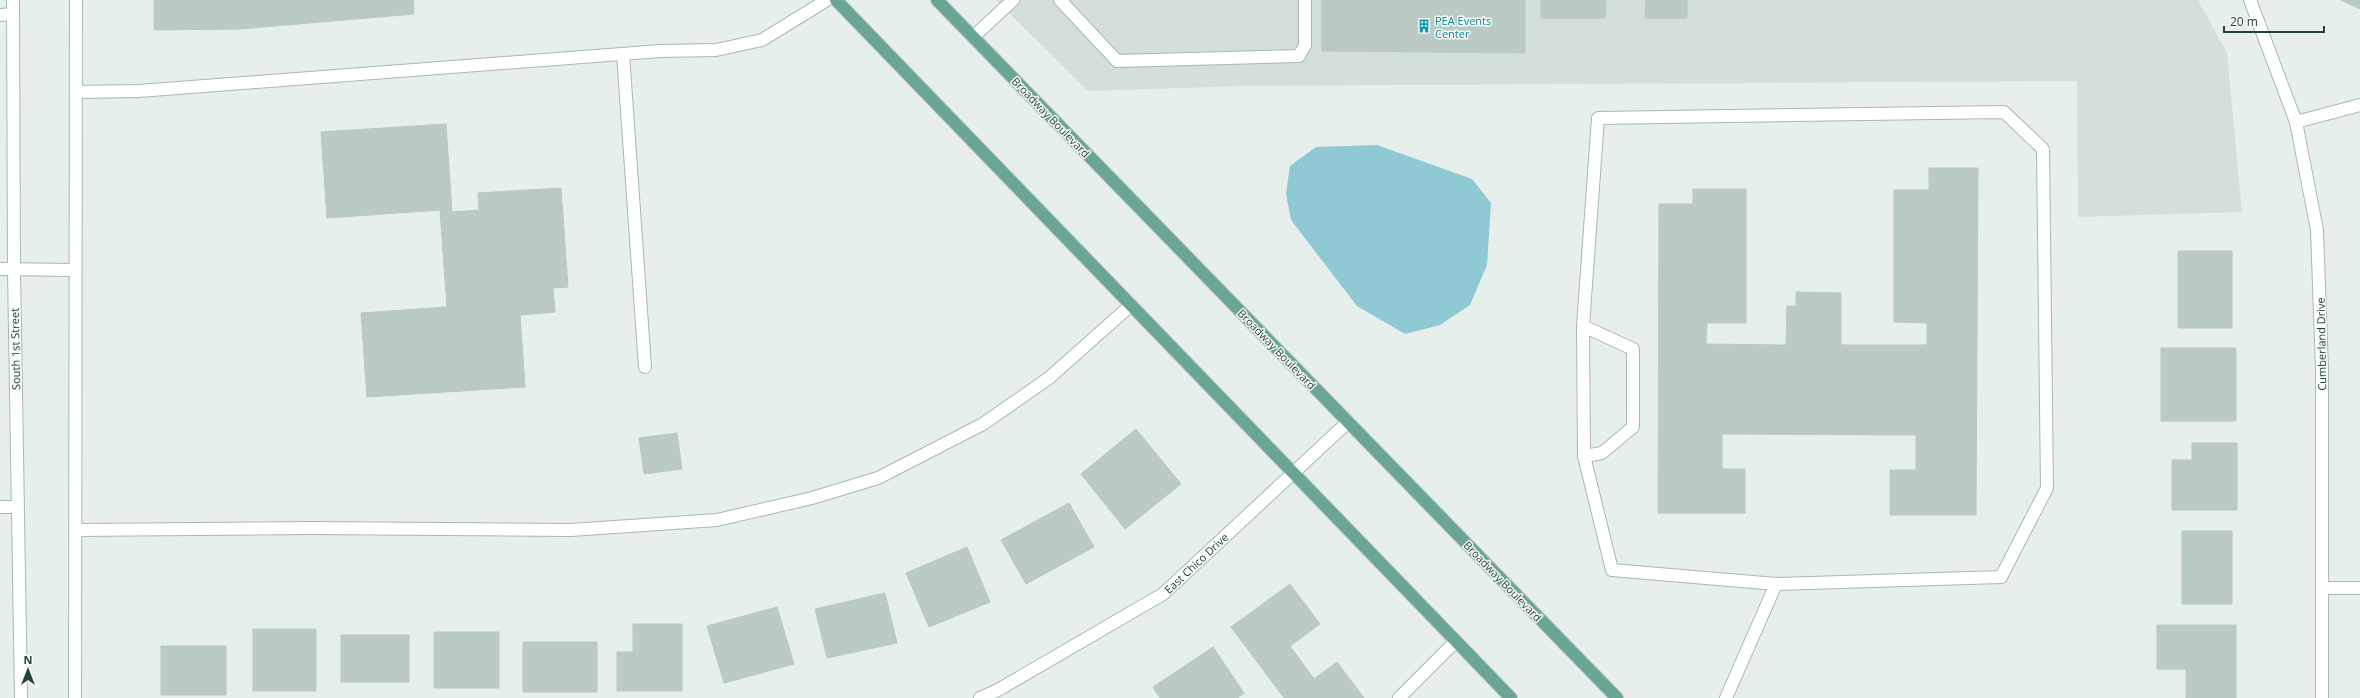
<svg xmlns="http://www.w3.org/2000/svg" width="2360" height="698" viewBox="0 0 2360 698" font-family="'Open Sans',sans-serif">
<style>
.built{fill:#d4dfda}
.water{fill:#8ec9d4}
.building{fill:#bbcac4;stroke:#b8c9c2}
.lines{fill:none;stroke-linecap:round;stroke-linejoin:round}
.service-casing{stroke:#a8b8b2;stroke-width:14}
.minor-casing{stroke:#a8b8b2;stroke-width:14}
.tertiary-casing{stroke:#a8b8b2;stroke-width:14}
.secondary-casing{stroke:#a4bbb3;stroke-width:14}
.primary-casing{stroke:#c2cac8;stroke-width:14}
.service{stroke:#fff;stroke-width:12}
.minor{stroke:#fff;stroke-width:12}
.tertiary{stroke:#fff;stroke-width:12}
.secondary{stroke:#fff;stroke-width:12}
.primary{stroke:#6aa596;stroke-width:12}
.labels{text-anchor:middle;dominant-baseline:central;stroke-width:3;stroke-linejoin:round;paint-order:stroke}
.culture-label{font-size:11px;fill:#0d838f;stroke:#f7fbf9;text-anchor:start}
.street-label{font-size:11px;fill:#24423a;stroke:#f7fbf9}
</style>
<rect width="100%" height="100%" fill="#e6efeb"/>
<!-- built -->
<path class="built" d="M996,0H2198L2227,53L2242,212L2078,217L2077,81L1244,86L1088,91Z"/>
<!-- water -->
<path class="water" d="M1377,145L1472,179L1491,203L1487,265L1470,305L1440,325L1405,334L1357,306L1291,220L1286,194L1290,166L1316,147Z"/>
<!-- building -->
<path class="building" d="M154,0H413L414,14L240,29L154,30Z
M1322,0H1525V53L1322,51Z
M1541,0H1606L1605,18H1541Z
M1646,0H1687V18H1645Z
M2341,0H2360V9Z
M446,124L452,212L479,210L478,193L561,188L568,287L553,288L555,312L520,315L525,387L367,397L361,313L447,307L440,210L327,218L321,132Z
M1929,168H1978L1976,515H1890V470H1916V435L1722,434V469H1745V513H1658L1659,204H1693V189H1746V323H1707L1706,344L1786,345L1787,306H1796V292L1841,293V345H1927V323L1894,322V190H1929Z
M2178,251H2232V328H2178Z
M2161,348H2236V421H2161Z
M1136,429L1181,484L1125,529L1081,474Z
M677,433L682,469L644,474L639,438Z
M2192,443H2237V510H2172V460H2192Z
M1069,503L1094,547L1026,584L1001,540Z
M2182,531H2232V604H2182Z
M967,547L990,602L929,627L906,573Z
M1290,584L1320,624L1290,646L1314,679L1337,662L1364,698H1284L1231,627Z
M885,593L897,643L827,658L815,609Z
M777,607L794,664L724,683L707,626Z
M633,624H682V691H617V652H633Z
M2157,625H2236V698H2186V669H2157Z
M253,629H316V691H253Z
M434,632H499V688H434Z
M341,635H409V682H341Z
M523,642H597V692H523Z
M161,646H226V695H161Z
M1213,647L1244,693L1237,698H1160L1153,687Z"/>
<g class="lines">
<!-- service casing -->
<g class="service-casing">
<path id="service" d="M1060,0L1117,61L1299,56L1305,45V0
M0,15L13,14
M973,37L1013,0
M623,54L645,367
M76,92L139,91L660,51L716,50L762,40L827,0
M1583,326L1633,349V427L1602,453L1584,456L1583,326L1598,118L2004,112L2043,149L2047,488L2001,577L1776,584L1726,698
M1584,456L1612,570L1776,584
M0,507H17
M75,530L311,528L571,530L717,520L812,498L878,478L983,424L1049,378L1131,305
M1399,698L1456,641"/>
</g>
<!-- minor casing -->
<g class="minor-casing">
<path id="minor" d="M2296,122L2360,105
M0,269L75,270
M2323,588H2360
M980,698L998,690L1163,594L1348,422"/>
</g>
<!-- tertiary casing -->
<g class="tertiary-casing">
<path id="tertiary" d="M2250,0L2296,122L2317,230L2322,369V698"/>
</g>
<!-- secondary casing -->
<g class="secondary-casing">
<path id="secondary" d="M13,0L14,269L21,698
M75,698L76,0"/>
</g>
<!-- primary casing -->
<g class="primary-casing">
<path id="primary" d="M836,0L1511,698
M937,0L1617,698"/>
</g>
<!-- service -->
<use href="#service" class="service"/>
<!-- minor -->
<use href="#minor" class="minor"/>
<!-- tertiary -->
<use href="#tertiary" class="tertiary"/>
<!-- secondary -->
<use href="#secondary" class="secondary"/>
<!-- primary -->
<use href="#primary" class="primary"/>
</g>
<!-- icons -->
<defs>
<g id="building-bare" transform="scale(1.08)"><path d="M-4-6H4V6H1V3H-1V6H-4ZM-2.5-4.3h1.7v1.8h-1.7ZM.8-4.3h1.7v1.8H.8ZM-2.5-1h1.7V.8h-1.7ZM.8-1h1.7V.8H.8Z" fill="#0f9aa8" stroke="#f7fbf9" stroke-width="2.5" paint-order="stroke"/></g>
</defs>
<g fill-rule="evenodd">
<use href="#building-bare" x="1424" y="26"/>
</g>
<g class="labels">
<!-- culture labels -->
<g class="culture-label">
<text x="1435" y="20">PEA Events<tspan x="1435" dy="13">Center</tspan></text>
</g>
<!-- street labels -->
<g class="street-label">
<text transform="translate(1051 117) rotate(46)">Broadway Boulevard</text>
<text transform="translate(2321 344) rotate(-91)">Cumberland Drive</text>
<text transform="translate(15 349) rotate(-91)">South 1st Street</text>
<text transform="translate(1277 349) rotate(46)">Broadway Boulevard</text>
<text transform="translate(1196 563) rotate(-43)">East Chico Drive</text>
<text transform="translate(1503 581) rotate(46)">Broadway Boulevard</text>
</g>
</g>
<!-- north arrow -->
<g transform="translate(28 670)" stroke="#f7fbf9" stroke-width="3" paint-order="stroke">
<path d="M0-3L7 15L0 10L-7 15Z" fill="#24423a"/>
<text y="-6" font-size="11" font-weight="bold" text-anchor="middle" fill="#24423a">N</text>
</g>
<!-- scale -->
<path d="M2224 26v6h100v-6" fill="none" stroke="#24423a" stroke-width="2"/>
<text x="2230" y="26" font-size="12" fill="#24423a" stroke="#f7fbf9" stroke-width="3" paint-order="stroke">20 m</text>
</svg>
